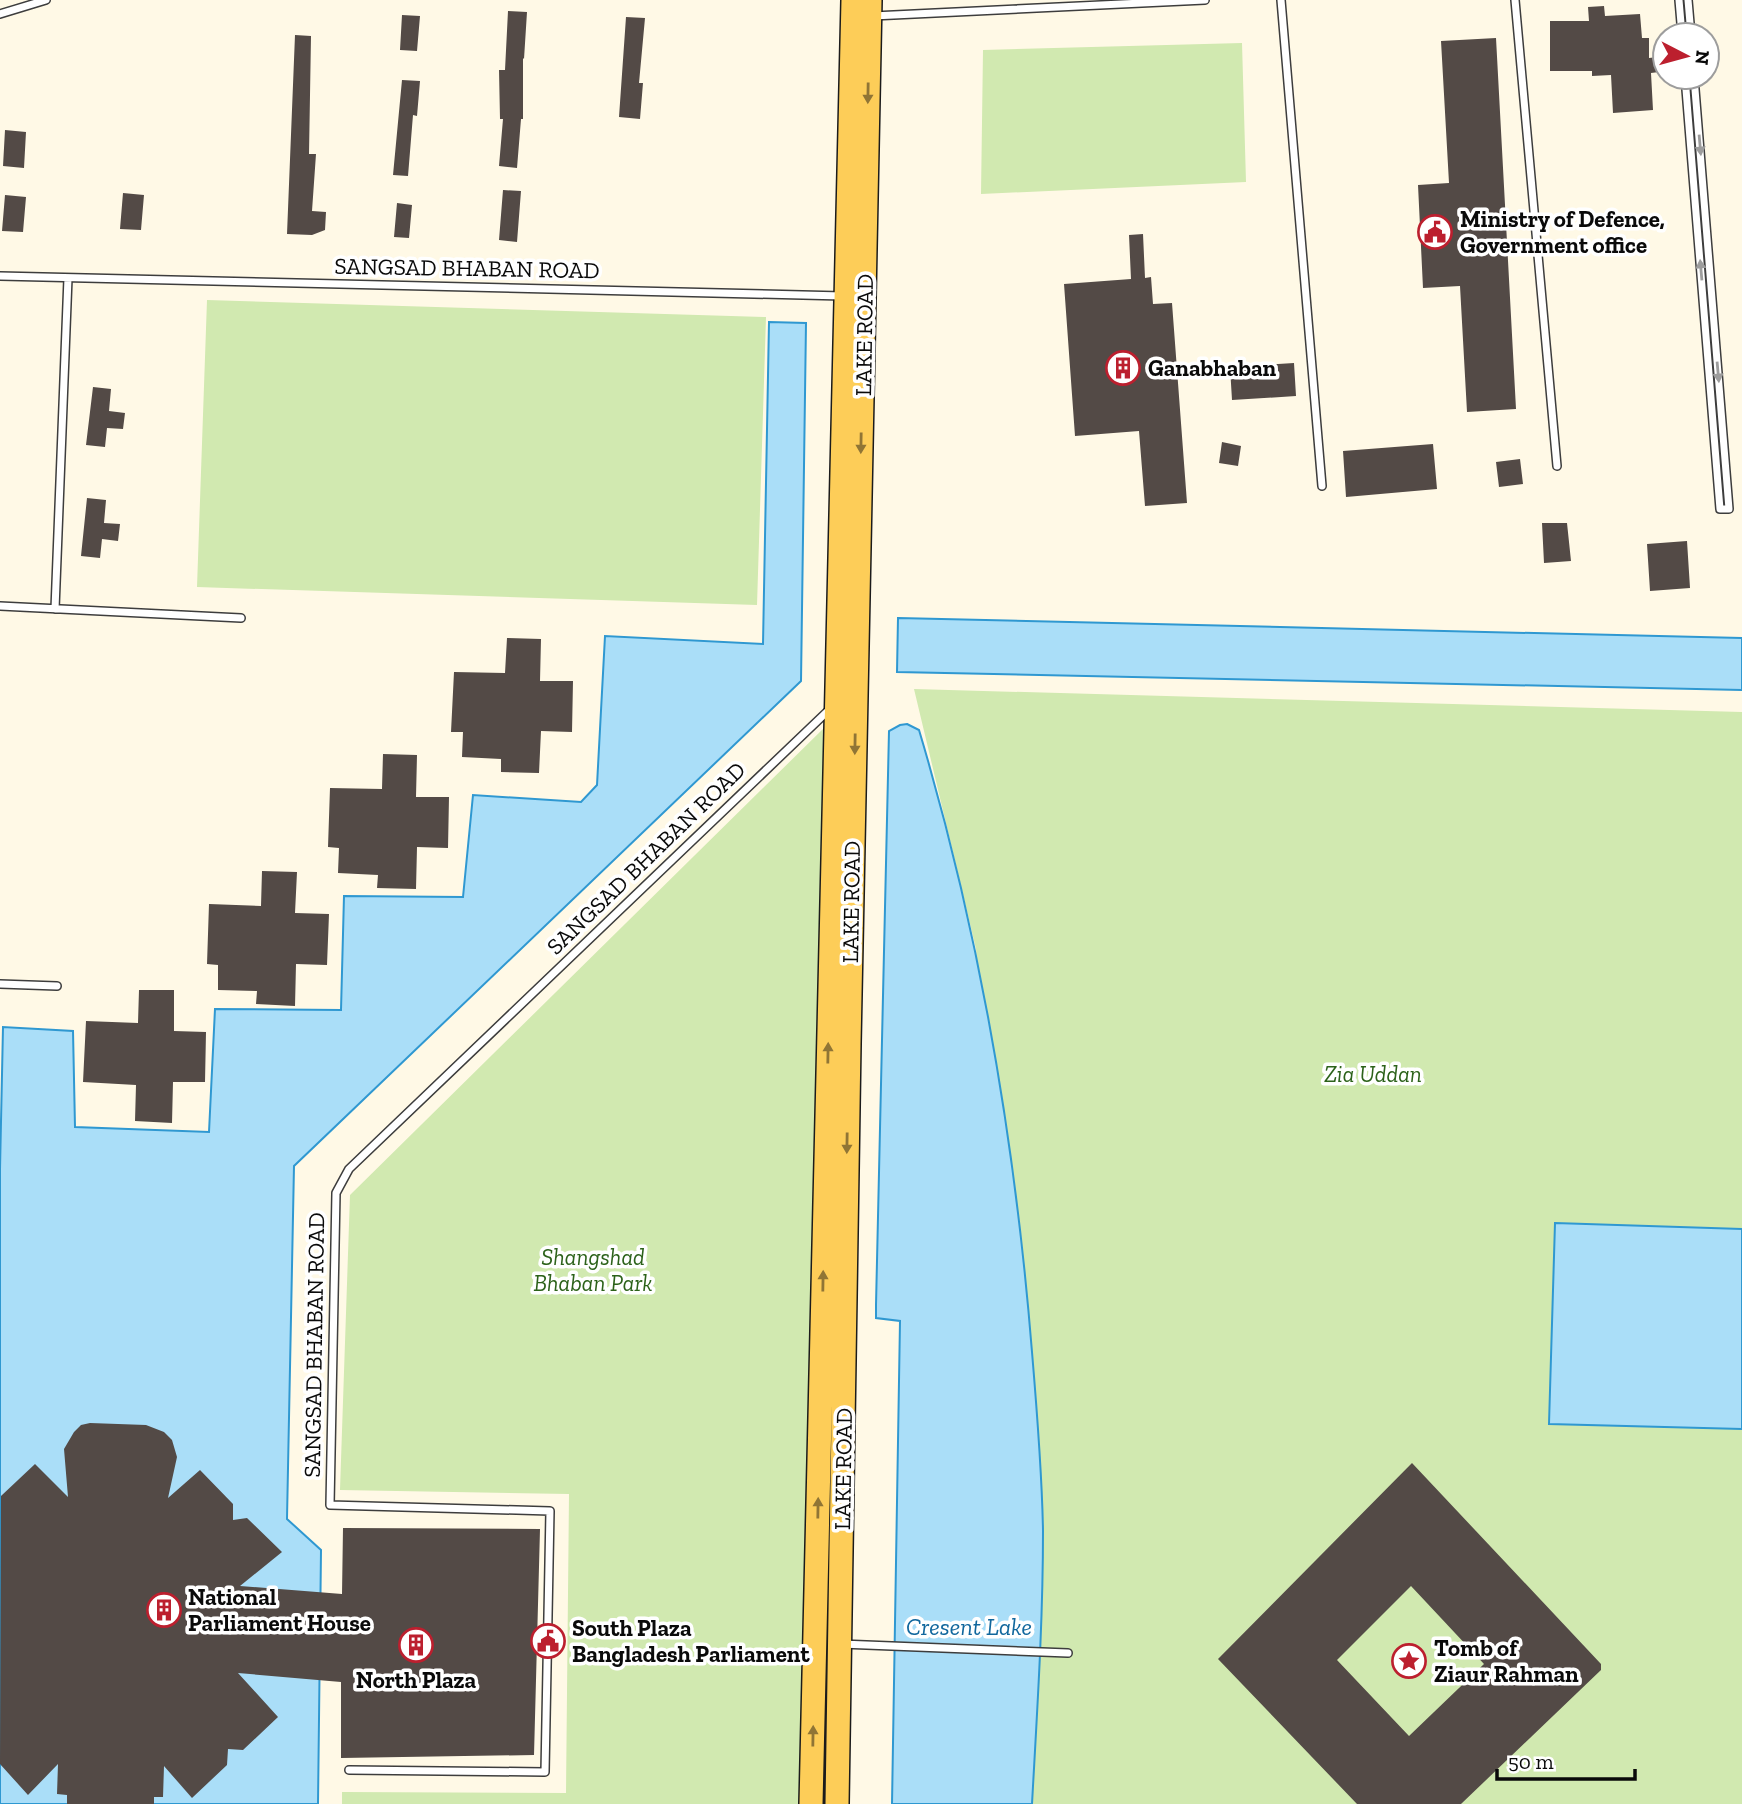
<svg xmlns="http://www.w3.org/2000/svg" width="1742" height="1804" viewBox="0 0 1742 1804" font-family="'Zilla Slab',serif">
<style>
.green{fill:#d1e9b0}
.water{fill:#aadef8;stroke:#2f98d1;stroke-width:2}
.building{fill:#534a46;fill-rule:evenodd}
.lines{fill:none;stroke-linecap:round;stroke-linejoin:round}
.service-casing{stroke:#3d3d3d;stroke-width:10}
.primary-casing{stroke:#1b1b1b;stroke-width:26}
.service{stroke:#fff;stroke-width:7}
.primary{stroke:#fdcd58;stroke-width:23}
.oneway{fill:#907535}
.oneway2{fill:#9d9d9d}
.labels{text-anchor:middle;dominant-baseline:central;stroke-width:7;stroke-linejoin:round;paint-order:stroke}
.poi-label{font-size:23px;font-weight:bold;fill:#0a0a0a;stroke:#fff;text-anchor:start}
.street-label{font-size:23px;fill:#0a0a0a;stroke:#fff}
.park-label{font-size:23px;font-style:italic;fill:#2c621a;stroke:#fff}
.water-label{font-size:24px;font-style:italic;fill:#11679d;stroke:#fff}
</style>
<rect width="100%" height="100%" fill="#fff9e6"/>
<!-- green -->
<path class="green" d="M1242,43L1246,182L981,194L983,50Z
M207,300L766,317L757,605L197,587Z
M914,689L1742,712V1804H1030L976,949Z
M827,725L805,1804H342V1792L566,1793L569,1494L340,1490L350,1195Z"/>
<!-- water -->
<path class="water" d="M769,322L806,323L801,681L294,1166L287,1519L321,1550L318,1804H0V1169L3,1027L73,1031L75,1127L209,1132L215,1009L341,1010L344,896L463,897L473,795L581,802L597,785L605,636L763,644Z
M898,618L1742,638V690L897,672Z
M907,724L919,730C980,934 1015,1140 1032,1352C1037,1411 1042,1472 1043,1531C1043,1623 1037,1713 1032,1804H892L900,1321L876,1318V1305L889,731L900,725Z
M1555,1223L1742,1229V1429L1549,1424Z"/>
<!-- building -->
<path class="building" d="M1604,6L1605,16L1640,14L1642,38H1649V58L1658,57L1659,72L1651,73L1653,110L1613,113L1611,75L1592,76V71H1550V21H1589L1588,7Z
M508,11L527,12L524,59L523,58V119H521L517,168L499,166L503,119H500L499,70H505Z
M402,15L420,16L417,51L400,50Z
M626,17L645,18L639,83H643L640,119L619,117Z
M295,35L311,36L309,154H316L312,211L326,212L325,230L312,235L287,234Z
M1496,38L1516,409L1467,412L1460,286L1423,288L1418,185L1449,183L1441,41Z
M402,80L420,81L417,116L413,115L408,176L393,175Z
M5,130L26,132L24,168L3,166Z
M503,190L521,191L517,242L499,240Z
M123,193L144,195L141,230L120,229Z
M5,195L26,197L23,232L2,231Z
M397,203L412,205L409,238L394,237Z
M1143,234L1145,278L1151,277L1153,304L1172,303L1187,503L1145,506L1139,431L1075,436L1064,284L1131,279L1129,235Z
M1294,363L1296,396L1232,400L1230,367Z
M93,387L111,389L109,411L125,413L123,429L107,428L105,447L86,445Z
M1222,442L1241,446L1238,466L1219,463Z
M1433,444L1437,489L1346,497L1343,451Z
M1520,459L1523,484L1499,487L1496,462Z
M87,498L106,500L104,523L120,524L118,541L102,539L100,558L81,556Z
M1542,523H1567L1571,561L1544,563Z
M1687,541L1690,588L1650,591L1647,544Z
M507,638L541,639L540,681H573L572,732L541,731L539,773L501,772V759L462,757L463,732H451L454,672L505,673Z
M383,754L417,755L416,797H449L448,848L417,847L416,889L377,888L378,875L338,873L339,848L328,847L330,788L382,789Z
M262,871L297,872L295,913L329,914L327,965L296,964L295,1006L256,1004L257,991L218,990V965L207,964L209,904L261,906Z
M139,990H174V1031L206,1032L205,1082H173L172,1123L135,1121L136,1085L83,1082L86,1021L138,1023Z
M90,1423L146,1425L164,1432L172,1440L177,1457L168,1498L200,1470L233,1504V1520L247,1518L282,1552L240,1586L342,1594L343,1528L540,1529L534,1755L341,1758V1682L238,1673L278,1717L243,1750L228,1749L227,1765L192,1798L164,1766L163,1797H154V1804H67V1795L57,1794L58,1764L28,1795L0,1764L1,1496L35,1464L68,1497L64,1449L74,1432L81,1425Z
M1412,1463L1601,1664V1670L1461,1804H1357L1218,1659ZM1411,1586L1484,1664L1409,1736L1337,1660Z"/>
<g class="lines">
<!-- service casing -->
<g class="service-casing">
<path id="service" d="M1281,0L1322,486
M1515,0L1557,466
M1679,0L1682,35
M1688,0L1691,35
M0,14L46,0
M873,16L1205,0
M1685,77L1720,509H1729L1694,77
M0,276L843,296
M0,606L241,618
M55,609L68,278
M0,984L57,986
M841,1644L1068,1653
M349,1770L545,1772L550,1511L330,1505L336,1193L349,1169L832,707"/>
</g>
<!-- primary casing -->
<g class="primary-casing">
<path id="primary" d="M811,1804L853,0
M837,1804L849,1044L870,0"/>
</g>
<!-- service -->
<use href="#service" class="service"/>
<!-- primary -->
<use href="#primary" class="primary"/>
</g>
<!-- one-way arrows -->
<defs><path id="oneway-solid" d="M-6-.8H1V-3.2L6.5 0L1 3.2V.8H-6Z" transform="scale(1.75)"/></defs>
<g class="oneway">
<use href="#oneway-solid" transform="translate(868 93) rotate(91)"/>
<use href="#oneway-solid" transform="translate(861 443) rotate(91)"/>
<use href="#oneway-solid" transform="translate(855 744) rotate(91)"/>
<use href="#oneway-solid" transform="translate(828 1053) rotate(-89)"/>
<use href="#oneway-solid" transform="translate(847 1143) rotate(91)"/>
<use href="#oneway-solid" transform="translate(823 1281) rotate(-89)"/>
<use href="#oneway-solid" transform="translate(818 1508) rotate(-89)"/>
<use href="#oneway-solid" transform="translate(813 1736) rotate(-89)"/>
</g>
<g class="oneway2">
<use href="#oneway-solid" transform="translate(1700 145) rotate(85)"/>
<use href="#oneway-solid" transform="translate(1701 270) rotate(-95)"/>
<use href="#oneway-solid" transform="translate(1718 372) rotate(85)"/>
</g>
<!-- icons -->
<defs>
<g id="civic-ring" transform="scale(1.75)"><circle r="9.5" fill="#fff" stroke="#bc1f2e" stroke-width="1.5"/><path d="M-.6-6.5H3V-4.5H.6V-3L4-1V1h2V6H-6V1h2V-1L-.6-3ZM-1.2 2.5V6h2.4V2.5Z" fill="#bc1f2e"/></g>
<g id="building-ring" transform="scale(1.75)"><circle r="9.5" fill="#fff" stroke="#bc1f2e" stroke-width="1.5"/><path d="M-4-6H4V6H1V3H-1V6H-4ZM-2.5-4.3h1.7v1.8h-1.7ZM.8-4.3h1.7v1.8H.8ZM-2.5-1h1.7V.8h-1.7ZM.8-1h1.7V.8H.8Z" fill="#bc1f2e"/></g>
<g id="sight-ring" transform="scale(1.75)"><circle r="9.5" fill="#fff" stroke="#bc1f2e" stroke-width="1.5"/><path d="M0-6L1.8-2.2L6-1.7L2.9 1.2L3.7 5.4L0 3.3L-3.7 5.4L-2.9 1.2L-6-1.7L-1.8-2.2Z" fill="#bc1f2e"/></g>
</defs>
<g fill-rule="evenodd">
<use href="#civic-ring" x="1435" y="232"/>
<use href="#building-ring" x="1123" y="368"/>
<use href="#building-ring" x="164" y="1610"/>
<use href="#civic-ring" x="548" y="1641"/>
<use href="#building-ring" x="416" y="1645"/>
<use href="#sight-ring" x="1409" y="1661"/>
</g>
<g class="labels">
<!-- poi labels -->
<g class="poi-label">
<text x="1460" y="219">Ministry of Defence,<tspan x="1460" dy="26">Government office</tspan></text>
<text x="1148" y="368">Ganabhaban</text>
<text x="188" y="1597">National<tspan x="188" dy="26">Parliament House</tspan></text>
<text x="572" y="1628">South Plaza<tspan x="572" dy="26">Bangladesh Parliament</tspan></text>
<text x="1434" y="1648">Tomb of<tspan x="1434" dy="26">Ziaur Rahman</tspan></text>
<text x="416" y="1680" text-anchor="middle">North Plaza</text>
</g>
<!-- street labels -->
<g class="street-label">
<text transform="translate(467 268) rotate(1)">SANGSAD BHABAN ROAD</text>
<text transform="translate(864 335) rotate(-89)">LAKE ROAD</text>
<text transform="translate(646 858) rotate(-44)">SANGSAD BHABAN ROAD</text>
<text transform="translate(851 902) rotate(-89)">LAKE ROAD</text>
<text transform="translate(314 1345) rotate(-89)">SANGSAD BHABAN ROAD</text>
<text transform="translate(843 1469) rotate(-89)">LAKE ROAD</text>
</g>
<!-- park labels -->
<g class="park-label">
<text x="1373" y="1074">Zia Uddan</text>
<text x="593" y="1257">Shangshad<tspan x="593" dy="26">Bhaban Park</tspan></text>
</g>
<!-- water labels -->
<g class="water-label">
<text x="969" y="1626">Cresent Lake</text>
</g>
</g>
<!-- north arrow -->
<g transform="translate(1686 56) rotate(96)"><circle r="33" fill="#ffffff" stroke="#9d9d9d" stroke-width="2"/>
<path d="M0-5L12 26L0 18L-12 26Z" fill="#bc1f2e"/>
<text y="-10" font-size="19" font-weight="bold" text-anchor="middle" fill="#0a0a0a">N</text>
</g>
<!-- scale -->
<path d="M1497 1769v10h138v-10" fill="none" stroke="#0a0a0a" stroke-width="3.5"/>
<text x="1508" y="1769" font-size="21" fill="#0a0a0a" stroke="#ffffff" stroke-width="5" paint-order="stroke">50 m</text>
</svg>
